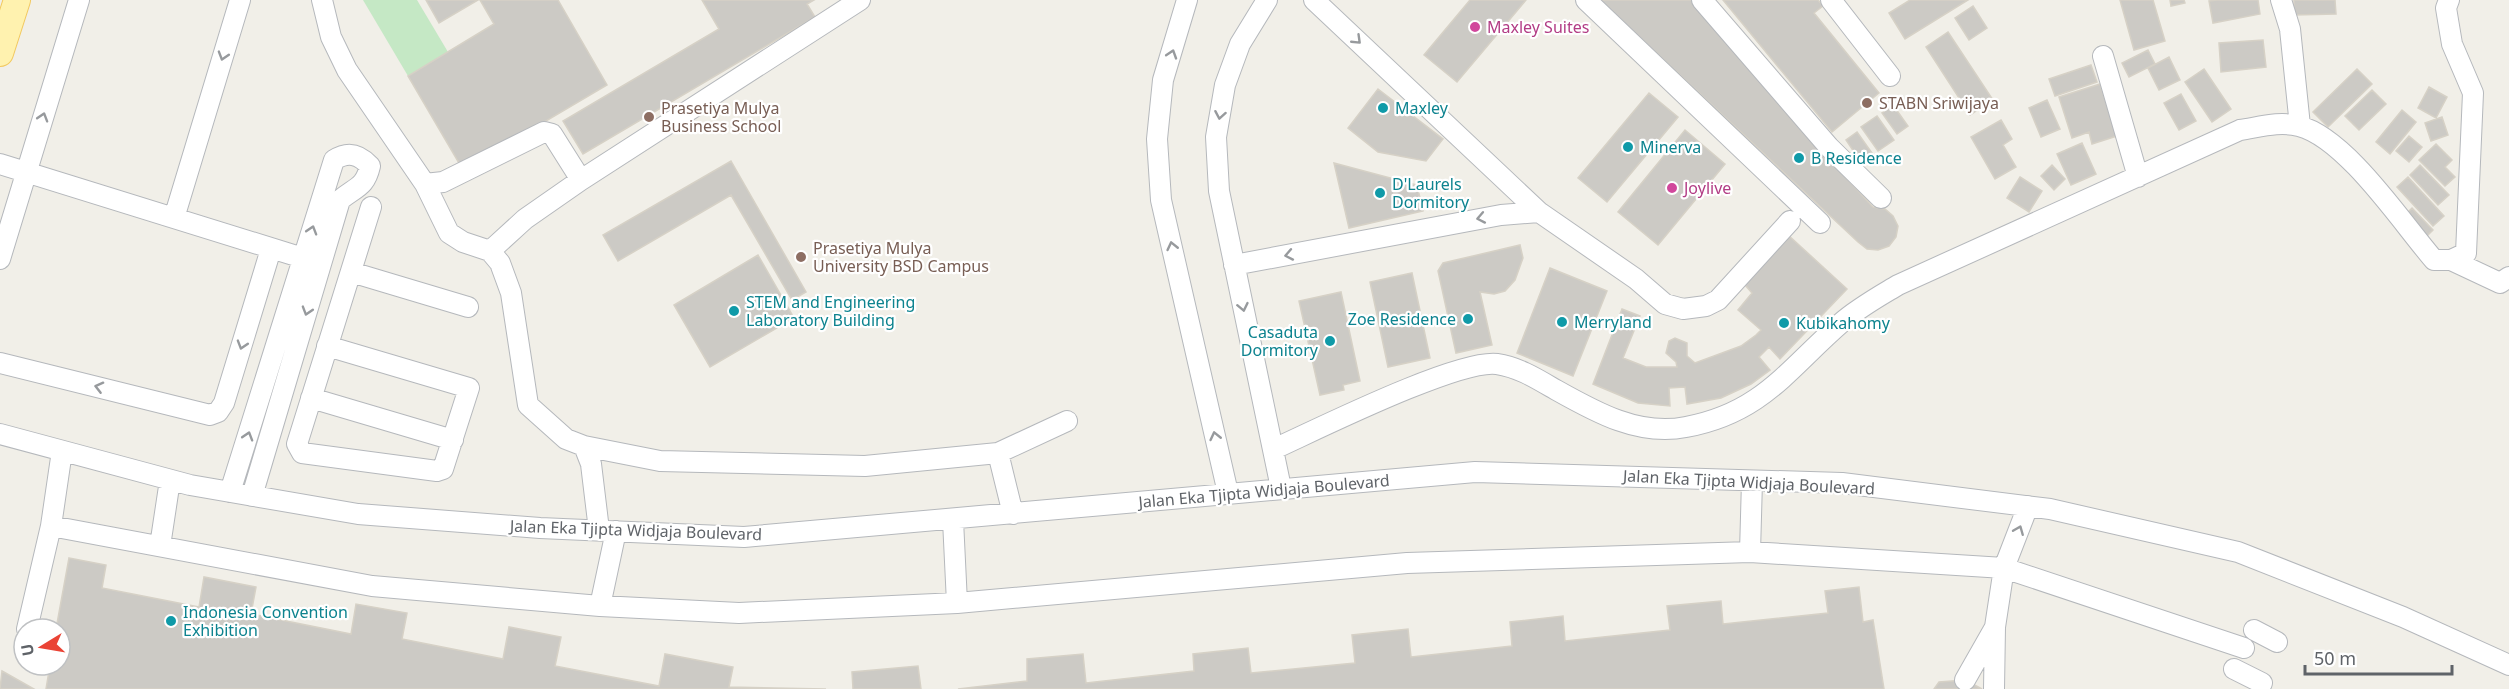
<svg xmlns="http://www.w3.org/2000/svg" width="2509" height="689" viewBox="0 0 2509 689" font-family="'Noto Sans',sans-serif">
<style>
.green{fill:#c5e8c5}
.building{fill:#cccac5;stroke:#d6d1c6;stroke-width:1.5}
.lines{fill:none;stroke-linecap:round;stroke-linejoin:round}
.minor-casing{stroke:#b5b8bc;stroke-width:22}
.major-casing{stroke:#f2c960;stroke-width:28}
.minor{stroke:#fff;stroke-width:20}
.major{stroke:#fff2af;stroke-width:26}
.oneway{stroke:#979a9d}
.hotel-dot{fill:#d1479c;stroke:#fff;stroke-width:2}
.education-dot{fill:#8d6e63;stroke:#fff;stroke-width:2}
.culture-dot{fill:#0f9aa8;stroke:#fff;stroke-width:2}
.labels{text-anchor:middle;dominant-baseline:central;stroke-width:4.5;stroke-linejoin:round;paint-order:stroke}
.hotel-label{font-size:16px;fill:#b23c85;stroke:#fff;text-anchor:start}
.education-label{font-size:16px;fill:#785e54;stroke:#fff;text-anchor:start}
.culture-label{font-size:16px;fill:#0d838f;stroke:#fff;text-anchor:start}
.street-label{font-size:16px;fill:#5f6368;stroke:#fff}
</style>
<rect width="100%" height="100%" fill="#f1efe8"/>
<!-- green -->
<path class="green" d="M363,0H417L448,52L408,76Z"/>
<!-- building -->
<path class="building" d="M426,0H478L439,23Z
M480,0H558L607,85L463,170L408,76L494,24Z
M702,0H814L807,4L815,17L583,154L563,121L719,29Z
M1470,0H1526L1457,82L1424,55Z
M1600,0H1694L1784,110L1873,207L1885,209L1893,216L1898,226L1896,237L1889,246L1878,250L1867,249L1858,242Z
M1723,0H1818L1823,6L1814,13L1879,93L1832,132Z
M1910,0H1968L1905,39L1889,13Z
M2120,0H2153L2165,41L2134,50Z
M2170,0H2184L2185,3L2171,6Z
M2217,0H2258L2260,14L2213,23L2209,1Z
M2294,0H2335L2336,14L2294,15Z
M1973,6L1987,28L1969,40L1955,18Z
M1948,32L1993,100L1970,115L1926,47Z
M2263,40L2266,67L2221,72L2219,43Z
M2148,50L2155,64L2129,77L2122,63Z
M2169,57L2180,80L2159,90L2148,68Z
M2091,65L2097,82L2055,96L2049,79Z
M2204,69L2231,109L2212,122L2185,82Z
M2357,69L2372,84L2328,127L2313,112Z
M2100,84L2117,136L2092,144L2089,132L2072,138L2059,97Z
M2429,87L2447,97L2436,118L2418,108Z
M1378,89L1443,139L1426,161L1378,152L1348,128Z
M2372,90L2386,104L2359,130L2345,116Z
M1649,93L1678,117L1607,202L1578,178Z
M2181,94L2196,121L2179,130L2164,103Z
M2047,100L2060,129L2041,137L2029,108Z
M1893,105L1908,126L1897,134L1882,113Z
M2402,110L2416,122L2390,154L2376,142Z
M1877,116L1894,140L1878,151L1861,127Z
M2442,117L2448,135L2431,141L2425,123Z
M2001,120L2012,139L2003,145L2016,167L1995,179L1971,137Z
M1685,130L1725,164L1658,245L1618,212Z
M1857,132L1872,153L1860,161L1846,140Z
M2409,136L2422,147L2409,162L2396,151Z
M2082,143L2096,174L2071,185L2057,154Z
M2436,144L2452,160L2445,167L2455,177L2445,186L2419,160Z
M731,161L806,292L792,300L731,195L618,261L603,235Z
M1334,163L1417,185L1423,211L1349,228Z
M2052,165L2065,179L2054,190L2041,176Z
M2420,165L2449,195L2438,205L2410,175Z
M2020,177L2042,191L2029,212L2007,198Z
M2408,177L2444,216L2433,226L2397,187Z
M2412,208L2433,230L2425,238L2404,216Z
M1787,234L1847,289L1780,359L1769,347L1759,357L1770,370L1751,384L1721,398L1687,404L1685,387L1669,388L1670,406L1638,403L1593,384L1622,309L1640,316L1623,358L1646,367H1677L1676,362L1666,353L1669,341L1675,338L1687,343V356L1695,363L1741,346L1756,335L1761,330L1738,310L1752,293L1745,285Z
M1520,245L1523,258L1515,280L1505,291L1494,294L1480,292L1492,345L1456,353L1438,271L1443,263Z
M758,255L794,318L710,367L674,305Z
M1550,268L1607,291L1573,376L1517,353Z
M1412,273L1430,358L1388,367L1370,282Z
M1341,292L1360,381L1343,385L1344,390L1320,395L1299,301Z
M69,558L106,565L102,588L199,607L204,577L256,587L251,614L351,634L356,604L407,613L402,639L503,659L509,627L561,637L555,666L659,686L665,654L733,667L729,687L826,689H46L50,665H60V629H56Z
M1859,587L1863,622L1873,620L1884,689H958L1027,681V659L1083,654L1086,683L1194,671L1193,654L1248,648L1251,673L1355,663L1352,635L1408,629L1411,657L1512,646L1510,622L1563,616L1565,641L1670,630L1667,606L1721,601L1723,624L1828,613L1825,591Z
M918,666L921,689H853L852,672Z
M2,671L34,689H0Z
M1965,680L1982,689H1934L1939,682Z"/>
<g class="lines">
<!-- minor casing -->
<g class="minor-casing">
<path id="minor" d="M322,0L331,37L347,70L425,184L449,233L463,242L490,251L500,263L511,293L528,405L566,439L584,446L660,461L865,466L998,453L1013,514
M1187,0L1163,80L1157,139L1161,200L1228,493
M1267,0L1240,44L1225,85L1216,137L1219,191L1281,488
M1314,0L1539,212L1636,279L1665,304L1683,309L1706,306L1718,300L1790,221
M1586,0L1820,223
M1702,0L1829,147L1881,198
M1831,0L1890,76
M2281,0L2290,29L2300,126
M2449,0L2446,8L2452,44L2473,93L2466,253L2451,260
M2103,56L2138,177
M0,164L303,258
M425,184L443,182L544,132L552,134L581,180
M174,218L240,0
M490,251L525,219L581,180L860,0
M0,259L79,0
M1234,265L1501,215L1539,212
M351,272L468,307
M327,346L469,388L443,469L437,471L302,453L297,444L371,207
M0,363L210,415L218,412L224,403L271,249
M311,398L453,440
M0,434L190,485L358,514L540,528L744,537L1475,472L1842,483L2050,509L2238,552L2403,617L2509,665
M584,446L591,464L599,530
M1274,449C1316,430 1458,359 1497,364C1517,367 1534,377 1551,387C1592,410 1637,437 1686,427C1762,413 1788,369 1841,323C1858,308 1878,297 1898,285L2240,130C2260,127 2279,121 2299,126C2346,138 2402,223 2434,260H2451L2500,283L2509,277
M998,453L1067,421
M230,492L334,160C348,151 359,154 370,166C365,188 355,187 340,200L252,496
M953,520L957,603
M51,526L62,451
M160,546L170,480
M1750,552L1752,481
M600,606L616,531
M27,629L51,526L372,586L600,606L739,613L957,603L1407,563L1750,552L2004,568L2244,648
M2254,630L2277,642
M2234,669L2262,683
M1965,680L1994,629
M1994,689L1995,627L2004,568L2028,506"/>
</g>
<!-- major casing -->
<g class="major-casing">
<path id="major" d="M0,53L17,0"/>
</g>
<!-- minor -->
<use href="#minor" class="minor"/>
<!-- major -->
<use href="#major" class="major"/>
</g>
<!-- one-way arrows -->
<defs><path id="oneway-chevron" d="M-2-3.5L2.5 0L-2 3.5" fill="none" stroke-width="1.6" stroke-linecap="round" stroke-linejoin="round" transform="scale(1.5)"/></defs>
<g class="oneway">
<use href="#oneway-chevron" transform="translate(1357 40) rotate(44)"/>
<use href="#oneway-chevron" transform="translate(1172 54) rotate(-72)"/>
<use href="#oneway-chevron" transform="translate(223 56) rotate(107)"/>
<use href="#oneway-chevron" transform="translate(1220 115) rotate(100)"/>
<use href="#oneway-chevron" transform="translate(43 117) rotate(-73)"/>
<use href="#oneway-chevron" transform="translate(1481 218) rotate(169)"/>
<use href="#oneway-chevron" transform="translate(312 230) rotate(-73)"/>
<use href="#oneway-chevron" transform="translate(1172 246) rotate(-103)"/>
<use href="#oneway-chevron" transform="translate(1289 255) rotate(169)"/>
<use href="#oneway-chevron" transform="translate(1243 307) rotate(78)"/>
<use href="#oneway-chevron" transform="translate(307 311) rotate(107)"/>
<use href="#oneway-chevron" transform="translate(242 345) rotate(107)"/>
<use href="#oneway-chevron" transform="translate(99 387) rotate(-166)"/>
<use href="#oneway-chevron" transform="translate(248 436) rotate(-73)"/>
<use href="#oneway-chevron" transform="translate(1215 436) rotate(-103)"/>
<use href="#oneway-chevron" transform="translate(2019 530) rotate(-68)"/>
</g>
<!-- markers -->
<g class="hotel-dot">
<circle cx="1475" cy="27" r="6"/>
<circle cx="1672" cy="188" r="6"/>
</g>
<g class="education-dot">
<circle cx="1867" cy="103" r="6"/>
<circle cx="649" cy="117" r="6"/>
<circle cx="801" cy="257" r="6"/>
</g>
<g class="culture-dot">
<circle cx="1383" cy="108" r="6"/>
<circle cx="1628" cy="147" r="6"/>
<circle cx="1799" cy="158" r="6"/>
<circle cx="1380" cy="193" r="6"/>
<circle cx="734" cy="311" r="6"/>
<circle cx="1468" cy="319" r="6"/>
<circle cx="1562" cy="322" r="6"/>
<circle cx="1784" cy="323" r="6"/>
<circle cx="1330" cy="341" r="6"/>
<circle cx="171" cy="621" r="6"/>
</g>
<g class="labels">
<!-- hotel labels -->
<g class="hotel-label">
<text x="1487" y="27">Maxley Suites</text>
<text x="1684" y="188">Joylive</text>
</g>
<!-- education labels -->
<g class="education-label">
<text x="1879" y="103">STABN Sriwijaya</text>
<text x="661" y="108">Prasetiya Mulya<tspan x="661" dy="18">Business School</tspan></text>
<text x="813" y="248">Prasetiya Mulya<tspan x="813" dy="18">University BSD Campus</tspan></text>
</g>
<!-- culture labels -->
<g class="culture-label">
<text x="1395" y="108">Maxley</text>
<text x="1640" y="147">Minerva</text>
<text x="1811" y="158">B Residence</text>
<text x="1392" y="184">D'Laurels<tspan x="1392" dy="18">Dormitory</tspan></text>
<text x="746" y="302">STEM and Engineering<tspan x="746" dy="18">Laboratory Building</tspan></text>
<text x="1456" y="319" text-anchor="end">Zoe Residence</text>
<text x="1574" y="322">Merryland</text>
<text x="1796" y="323">Kubikahomy</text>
<text x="1318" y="332" text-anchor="end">Casaduta<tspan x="1318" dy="18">Dormitory</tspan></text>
<text x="183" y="612">Indonesia Convention<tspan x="183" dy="18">Exhibition</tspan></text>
</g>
<!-- street labels -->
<g class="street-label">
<text transform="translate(1749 482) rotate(3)">Jalan Eka Tjipta Widjaja Boulevard</text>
<text transform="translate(1264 491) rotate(-5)">Jalan Eka Tjipta Widjaja Boulevard</text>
<text transform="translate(636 530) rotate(2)">Jalan Eka Tjipta Widjaja Boulevard</text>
</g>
</g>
<!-- north arrow -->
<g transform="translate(42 647) rotate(259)"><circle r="28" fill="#ffffff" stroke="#bfc1c3" stroke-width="1.5"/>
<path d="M0-4.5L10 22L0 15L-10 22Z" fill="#ea4335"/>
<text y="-9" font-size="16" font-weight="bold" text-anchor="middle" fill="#5f6368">U</text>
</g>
<!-- scale -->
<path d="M2305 665v9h147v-9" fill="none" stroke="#5f6368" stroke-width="3"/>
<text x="2314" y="665" font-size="18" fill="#5f6368" stroke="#ffffff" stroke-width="4.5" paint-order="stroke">50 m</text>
</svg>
